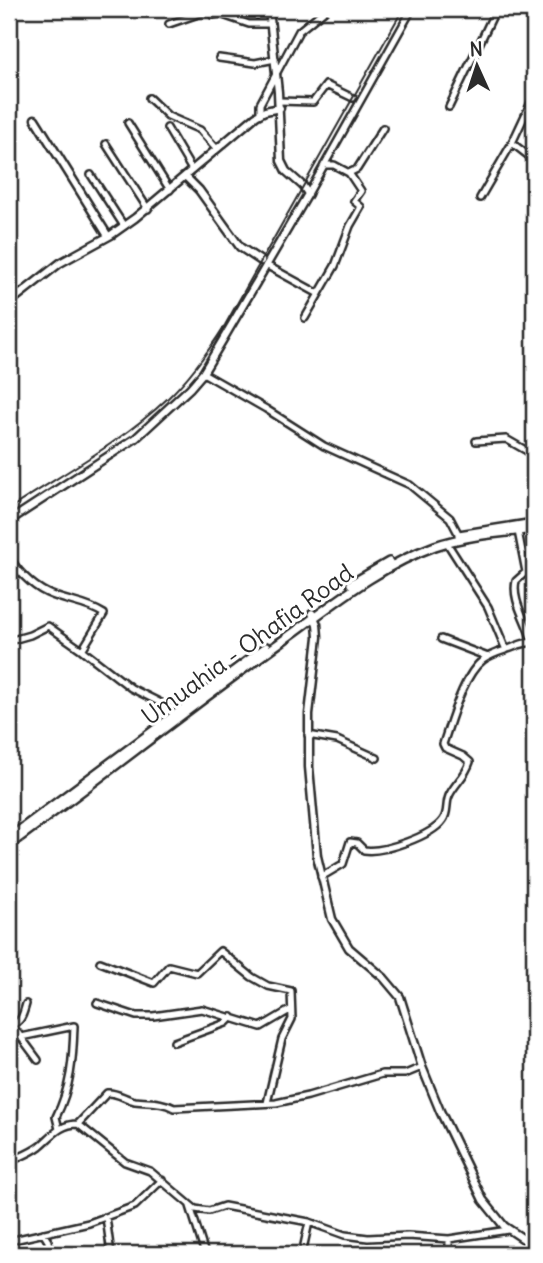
<svg xmlns="http://www.w3.org/2000/svg" width="543" height="1263" viewBox="0 0 543 1263" font-family="Delius,sans-serif">
<style>
.lines{fill:none;stroke-linecap:round;stroke-linejoin:round}
.minor-casing{stroke:#2b2b2b;stroke-width:10}
.tertiary-casing{stroke:#2b2b2b;stroke-width:11}
.secondary-casing{stroke:#2b2b2b;stroke-width:12}
.minor{stroke:#fff;stroke-width:5}
.tertiary{stroke:#fff;stroke-width:6}
.secondary{stroke:#fff;stroke-width:7}
.rail{stroke:#2b2b2b;stroke-width:2}
.labels{text-anchor:middle;dominant-baseline:central;stroke-width:6;stroke-linejoin:round;paint-order:stroke}
.street-label{font-size:24px;fill:#2b2b2b;stroke:#fff}
</style>
<rect width="100%" height="100%" fill="#fff"/>
<filter id="ink" filterUnits="userSpaceOnUse"><feTurbulence type="fractalNoise" baseFrequency=".0143" numOctaves="2"/><feDisplacementMap in="SourceGraphic" scale="14" xChannelSelector="R" yChannelSelector="G"/><feConvolveMatrix kernelMatrix="1 2 1 2 8 2 1 2 1" color-interpolation-filters="sRGB"/></filter>
<g filter="url(#ink)">
<g class="lines">
<!-- minor casing -->
<g class="minor-casing">
<path id="minor" d="M206,9L213,15L220,14L249,24H270
M510,9L534,19
M169,24L207,11
M219,58L255,63L275,59
M149,98L168,116L200,130L217,149
M279,101L313,102L326,85L353,98
M449,107L496,9
M260,114V104L299,31L326,9
M128,123L170,190
M167,128L192,170
M512,143L534,160
M106,144L148,209
M324,165H334L349,173L357,169L383,128
M91,175L124,226
M308,194L412,9
M480,198L512,143L534,96
M266,265L319,294
M9,287L19,294
M305,318L335,266L350,226L361,207L354,201L361,191L349,173
M203,373L266,409L324,446L410,485L450,518L459,535
M476,441L506,439L534,455
M518,531L526,572L516,581C511,601 528,622 532,642
M447,543L488,607L506,650
M9,555C15,569 32,586 47,593C66,602 86,602 104,614L82,650L131,688L167,706L173,714
M441,639L488,657
M9,641L30,635L48,626L82,650
M308,735L337,740L377,758
M321,877L343,864L350,842L357,843L364,850C383,853 432,836 443,820C449,812 445,802 450,794C457,781 465,777 470,762L463,756L445,748L443,744C451,721 463,675 483,660C491,654 499,652 508,649C517,646 525,641 534,643
M100,962L154,983L169,966L197,973L220,951L252,977L268,986L291,991L292,1019L282,1039L267,1103
M97,1003L136,1016H153L202,1009L261,1027L290,1010
M12,1025L38,1060
M12,1025C22,1021 23,1014 26,1004
M21,1037L74,1026C73,1060 71,1087 56,1117L59,1129
M174,1042L226,1023L232,1017
M78,1124L107,1093C117,1092 125,1099 135,1101C149,1103 161,1101 174,1108L276,1103L308,1096L382,1074H405L422,1067
M9,1162C19,1157 31,1153 40,1146C52,1136 60,1124 78,1124L125,1162L150,1171L195,1209L209,1211L224,1206L309,1222L345,1235L368,1238L408,1236L449,1239L508,1230
M190,1206L205,1254
M106,1217L111,1254
M43,1233L48,1241L50,1254
M449,1239V1254
M9,1241L89,1223L135,1206L162,1180
M9,1248L16,1254
M302,1254L309,1222"/>
</g>
<!-- tertiary casing -->
<g class="tertiary-casing">
<path id="tertiary" d="M35,119L108,236
M185,176L199,190L240,247L261,261
M9,303L60,263L111,235L135,218L256,116L265,111L280,108
M9,521L136,438L190,388L203,373L225,336L308,194L303,186L286,171L281,161L278,92L269,9
M312,613L317,624L318,637L309,714V767L317,856L332,919L349,948L384,978L400,997L422,1067L440,1111L483,1200L504,1226L534,1246"/>
</g>
<!-- secondary casing -->
<g class="secondary-casing">
<path id="secondary" d="M459,535L534,523
M351,584L389,562
M9,838L266,647
M9,845C101,778 190,707 282,641C331,606 377,567 435,546C467,535 501,533 534,529"/>
</g>
<!-- minor -->
<use href="#minor" class="minor"/>
<!-- tertiary -->
<use href="#tertiary" class="tertiary"/>
<!-- secondary -->
<use href="#secondary" class="secondary"/>
<!-- rail -->
<path class="rail" d="M9,509C62,474 122,442 168,398C191,376 208,352 225,325L403,9"/>
</g>
</g>
<g class="labels">
<!-- street labels -->
<g class="street-label">
<text transform="translate(247 644) rotate(-36)">Umuahia - Ohafia Road</text>
</g>
</g>
<!-- margin -->
<rect width="543" height="1263" fill="none" stroke="#fff" stroke-width="35"/>
<rect x="18" y="18" width="508" height="1228" fill="none" stroke="#2b2b2b" stroke-width="2.5" filter="url(#ink)"/>
<!-- north arrow -->
<g transform="translate(477 66) rotate(357)" stroke="#ffffff" stroke-width="5" paint-order="stroke">
<path d="M0-5L12 26L0 18L-12 26Z" fill="#2b2b2b"/>
<text y="-10" font-size="19" font-weight="bold" text-anchor="middle" fill="#2b2b2b">N</text>
</g>
</svg>
